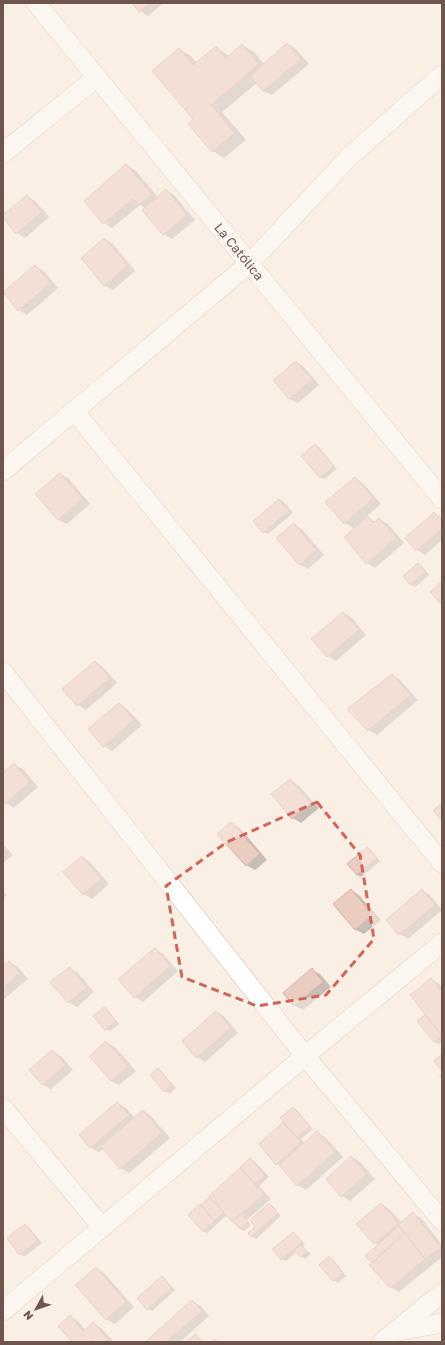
<svg xmlns="http://www.w3.org/2000/svg" width="445" height="1345" viewBox="0 0 445 1345" font-family="'Golos Text',sans-serif">
<style>
.shadow{fill:#0003}
.building{fill:#eaccc0;stroke:#dbb1a3}
.lines{fill:none;stroke-linecap:round;stroke-linejoin:round}
.minor-casing{stroke:#c8b6ad;stroke-width:20}
.minor{stroke:#fff;stroke-width:19}
.marked{fill:none;stroke:#d2655a;stroke-width:3;stroke-dasharray:8 5;stroke-linejoin:round}
.labels{text-anchor:middle;dominant-baseline:central;stroke-width:3;stroke-linejoin:round;paint-order:stroke}
.street-label{font-size:13px;fill:#6e554e;stroke:#fcf3eb}
</style>
<rect width="100%" height="100%" fill="#f9efe5"/>
<!-- shadow -->
<path class="shadow" d="M133,3H163L148,16L140,11Z
M288,44L296,49L309,64L272,95L264,91L257,83L222,112L246,140L224,158L213,151L195,119L179,49L191,56L197,63L216,47L229,56L242,45L254,52L264,64Z
M126,165L135,170L158,197L166,190L174,195L195,220L172,239L164,234L143,210L145,208L140,205L112,228L104,223Z
M27,196L35,201L49,217L25,238L17,233L3,216Z
M104,239L113,244L135,271L113,290L104,285Z
M35,266L44,271L58,288L27,315L19,310Z
M296,362L304,367L319,385L298,403L289,399Z
M315,445L319,447L337,469L324,479L320,477Z
M60,474L69,479L90,504L67,524L58,520Z
M355,478L363,483L381,504L366,517L376,522L379,519L388,524L404,543L375,568L367,563L355,529L345,523Z
M280,500L284,502L293,513L268,534L264,532L255,522Z
M434,514L442,518V540L425,555L417,550Z
M294,524L302,529L324,555L308,569L299,564Z
M418,564L422,566L429,575L415,587L411,585L404,576Z
M344,613L352,618L366,635L336,661L328,656Z
M95,662L103,667L117,683L86,710L78,705Z
M392,675L400,680L418,700L377,735L368,730Z
M119,704L127,709L142,725L112,751L104,746L89,729Z
M14,765L23,769L38,787L14,808L3,801V774Z
M290,780L298,785L319,808L301,823L293,818L272,795Z
M231,823L240,828L267,860L255,870L246,865Z
M3,844L13,855L3,863Z
M367,848L371,850L380,861L361,877L357,875Z
M82,857L90,862L109,884L92,899L84,894Z
M351,890L359,895L381,920L364,934L356,930L334,904Z
M3,891L7,895L3,898Z
M422,891L430,895L442,910L408,939L400,934L387,920Z
M155,949L163,954L178,971L143,1002L135,997Z
M10,962L18,967L28,979L3,1000V968Z
M69,968L78,973L94,992L77,1007L68,1002Z
M312,970L320,974L331,987L303,1010L295,1006L284,993Z
M431,979L439,984L442,988V1041L439,1044L435,1042L418,1021L427,1015Z
M104,1008L108,1010L119,1024L110,1031L106,1029Z
M217,1012L225,1017L238,1033L205,1062L197,1057Z
M106,1042L115,1047L136,1071L119,1085L111,1081Z
M52,1051L61,1056L73,1070L51,1089L43,1085L30,1070Z
M158,1070L162,1072L176,1088L169,1094L165,1091L151,1075Z
M442,1073V1079L439,1075Z
M118,1103L126,1108L135,1118L143,1111L151,1116L170,1138L129,1173L121,1168L104,1149L99,1152L91,1148L80,1135Z
M293,1108L297,1110L313,1129L301,1139L305,1143L317,1133L325,1137L343,1157L306,1190L297,1185L281,1166L277,1164L283,1124L287,1126Z
M352,1157L360,1162L375,1179L350,1201L342,1196Z
M250,1159L254,1161L269,1177L259,1186L271,1199L247,1220L251,1225L244,1231L240,1229L227,1215L207,1233L203,1231L189,1215L210,1198L241,1169L246,1173Z
M269,1204L273,1206L281,1216L256,1239L249,1233L257,1227Z
M381,1204L389,1209L402,1223L413,1214L421,1218L442,1245V1257L399,1292L391,1287L373,1263L379,1245L375,1243L358,1224Z
M25,1225L29,1227L42,1243L24,1257L20,1254L8,1238Z
M293,1233L297,1235L305,1245L303,1247L311,1254L305,1259L297,1252L286,1261L282,1259Z
M329,1258L334,1260L346,1276L338,1283L334,1280L321,1265Z
M96,1268L104,1273L134,1307L115,1324L106,1319Z
M162,1278L166,1280L175,1290L152,1311L148,1309Z
M193,1302L201,1306L209,1316L180,1342H147Z
M70,1317L78,1321L85,1330L93,1323L101,1328L114,1342H73Z
M214,1339L218,1341V1342H210Z"/>
<!-- building -->
<path class="building" d="M132,3H149L139,12Z
M287,43L301,59L263,91L250,76Z
M242,44L259,64L211,105L235,133L212,152L188,124L193,119L152,71L179,48L193,65L216,46L226,58Z
M126,164L152,194L139,205L133,199L103,224L84,201Z
M166,189L187,215L163,235L142,210Z
M27,195L42,212L16,234L3,218V215Z
M104,238L128,265L104,286L81,258Z
M35,265L51,283L18,311L3,292Z
M296,361L312,380L289,399L273,380Z
M315,444L334,466L320,478L301,456Z
M60,473L83,499L58,520L35,494Z
M355,477L374,498L344,524L325,502Z
M279,499L289,511L263,533L253,521Z
M434,512L442,522V529L416,551L405,538Z
M368,516L373,523L379,518L396,538L366,564L344,537Z
M294,523L316,550L299,565L276,538Z
M418,563L426,572L410,585L403,576Z
M442,581V603L441,604L430,592Z
M343,612L359,630L327,657L311,639Z
M95,661L110,678L77,706L62,689Z
M392,674L410,695L368,731L347,709Z
M119,703L134,720L103,747L88,729Z
M14,763L30,782L5,804L3,802V773Z
M290,779L311,803L292,819L271,794Z
M442,803V818L440,819L433,810Z
M231,822L260,854L246,866L217,834Z
M367,847L377,858L357,875L347,864Z
M82,856L101,879L83,895L63,872Z
M351,889L373,915L355,930L333,904Z
M422,889L435,905L399,935L386,920Z
M155,948L170,966L134,998L118,979Z
M9,961L20,973L3,988V966Z
M69,967L87,987L68,1003L50,982Z
M312,968L323,982L294,1006L283,993Z
M431,978L442,992V1036L410,995Z
M104,1007L116,1021L105,1030L93,1016Z
M216,1011L231,1028L196,1058L182,1041Z
M425,1015L442,1036L434,1042L417,1021Z
M106,1041L128,1066L111,1081L89,1056Z
M52,1050L66,1065L42,1085L29,1070Z
M442,1054V1071L434,1061Z
M158,1068L172,1085L164,1092L150,1075Z
M117,1102L129,1115L90,1148L79,1135Z
M293,1107L310,1126L297,1138L280,1118Z
M143,1110L162,1133L120,1169L101,1146Z
M283,1122L301,1142L276,1165L259,1144Z
M317,1131L335,1152L297,1186L279,1165Z
M351,1156L367,1174L341,1197L326,1179Z
M250,1158L265,1175L255,1184L240,1167Z
M240,1168L264,1194L232,1222L209,1196Z
M210,1197L224,1212L214,1221L201,1205Z
M269,1203L278,1213L251,1237L248,1233L255,1227L250,1220Z
M381,1203L399,1223L374,1244L356,1224Z
M200,1204L215,1221L203,1232L188,1215Z
M413,1212L441,1248L425,1259L398,1225Z
M241,1214L248,1222L240,1229L233,1221Z
M25,1224L38,1241L19,1255L7,1238Z
M399,1226L405,1233L372,1263L365,1256Z
M293,1232L302,1242L281,1260L272,1249Z
M405,1233L425,1259L390,1288L369,1265Z
M301,1245L307,1252L301,1257L294,1250Z
M329,1256L343,1273L333,1281L319,1265Z
M96,1267L126,1302L106,1320L75,1285Z
M162,1276L172,1288L147,1310L137,1298Z
M192,1300L202,1311L166,1342H145Z
M70,1315L83,1331L93,1322L108,1339L105,1342H93L92,1340L90,1342H72L58,1326Z
M196,1334L203,1342H190L188,1340Z"/>
<g class="lines">
<!-- minor casing -->
<g class="minor-casing">
<g id="minor">
<path id="s1" d="M36,3L442,499"/>
<path d="M3,153L97,77"/>
<path d="M74,411L442,863"/>
<path d="M3,471L250,263L350,156L442,75"/>
<path d="M3,672L305,1056L442,1221"/>
<path d="M3,1108L102,1227"/>
<path d="M3,1311L305,1056L442,943"/>
<path d="M398,1331L442,1323"/>
<path d="M382,1342L442,1293"/>
</g>
</g>
<!-- minor -->
<use href="#minor" class="minor"/>
</g>
<!-- marked area -->
<path d="M0 0H445V1345H0ZM317,802L360,855L374,939L326,995L257,1006L182,977L166,886L227,842Z" fill="#f9efe5" fill-opacity=".55" fill-rule="evenodd"/>
<path class="marked" d="M317,802L360,855L374,939L326,995L257,1006L182,977L166,886L227,842Z"/>
<g class="labels">
<!-- street labels -->
<g class="street-label">
<text stroke="none"><textPath href="#s1" startOffset="321">La Católica</textPath></text>
</g>
</g>
<!-- border -->
<rect width="445" height="1345" fill="none" stroke="#6e554e" stroke-width="8"/>
<!-- north arrow -->
<g transform="translate(36 1309) rotate(230)" stroke="#fcf3eb" stroke-width="3" paint-order="stroke">
<path d="M0-3L7 15L0 10L-7 15Z" fill="#6e554e"/>
<text y="-6" font-size="11" font-weight="bold" text-anchor="middle" fill="#6e554e">N</text>
</g>
</svg>
